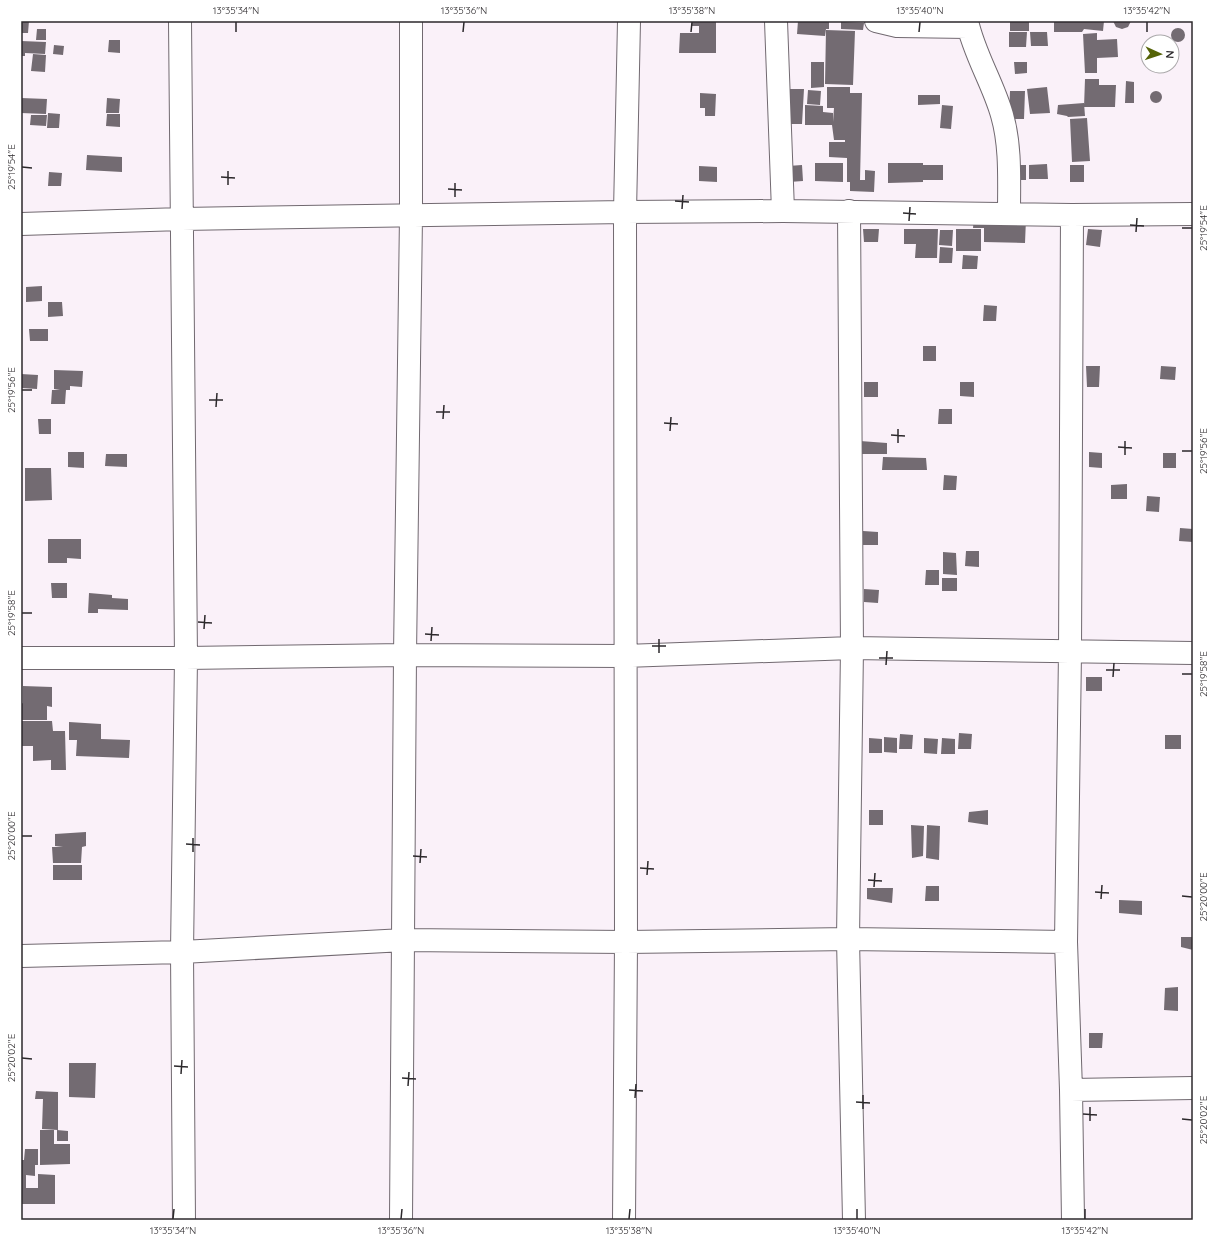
<svg xmlns="http://www.w3.org/2000/svg" width="1214" height="1241" viewBox="0 0 1214 1241" font-family="Quicksand,sans-serif">
<style>
.building{fill:#736b72}
.lines{fill:none;stroke-linecap:round;stroke-linejoin:round}
.minor-casing{stroke:#716970;stroke-width:24}
.minor{stroke:#fff;stroke-width:22}
.ticks{fill:none;stroke:#2c292c;stroke-width:1.5}
.neatline{fill:none;stroke:#2c292c;stroke-width:1.5}
.ticks-label{font-size:10px;text-anchor:middle;fill:#2c292c}
</style>
<rect width="100%" height="100%" fill="#faf1f9"/>
<!-- building -->
<path class="building" d="M21,21H29L28,33H21Z
M692,21H716V53H679L680,33H699V26H692Z
M798,21H829V29H826L825,36L797,34Z
M1010,21H1029V31H1010Z
M1054,21H1104L1103,31L1084,29L1082,32H1054Z
M1113,21H1131L1128,27L1122,29L1116,27Z
M841,22L864,23L863,30L841,29Z
M1171 35a7 7 0 1 1 14 0a7 7 0 1 1-14 0Z
M37,29H46V40H36Z
M826,30L855,31L853,85L825,84Z
M1009,32H1027L1026,47H1009Z
M1030,32H1047L1048,46H1031Z
M1097,33V40L1117,39L1118,57L1097,58V73H1085L1083,34Z
M109,40H120V53L108,52Z
M21,41L46,42L45,54L25,53V56H21Z
M54,45L64,46L63,55L53,54Z
M33,54L46,55L45,72L31,71Z
M811,62H824V87L811,88Z
M1014,62H1027V73L1015,74Z
M1085,79H1099V85H1116L1115,107H1084Z
M1126,81L1134,82V103H1125Z
M827,87H850V93H862L860,180H865V170L875,171L874,192L850,191V182H847V158L829,157V142H845V140H834L832,125H805V105L823,106V112L833,113V122L834,108H827Z
M1047,87L1050,113L1030,114L1027,89Z
M784,89H804L802,124H784Z
M808,90L821,91L820,105L807,104Z
M1150 97a6 6 0 1 1 12 0a6 6 0 1 1-12 0Z
M1010,91H1025L1024,119H1009Z
M700,93L716,94L715,116H705V108H700Z
M918,95H940V104L918,105Z
M21,98L47,99L46,114L21,113Z
M107,98L120,99L119,113H106Z
M1084,103L1085,116L1068,117L1067,116L1057,114L1058,105Z
M942,105L953,106L951,129L940,128Z
M48,113L60,114L59,128H47Z
M107,114H120V127L106,126Z
M31,115H47L46,126L30,125Z
M1087,118L1090,161L1072,162L1070,119Z
M87,155L122,157V172L86,170Z
M815,163H843V182L815,181Z
M888,163H923V165H943V180H923V182L888,183Z
M1047,164L1048,179H1029V165Z
M802,165L803,181L789,182L788,166Z
M1010,165H1026V180H1010Z
M1070,165H1084V182H1070Z
M699,166L717,167V182L699,181Z
M49,172L62,173L61,186H48Z
M974,217L1026,219L1025,243L984,242V228H973Z
M863,229H879L878,242H864Z
M904,229H938L937,258H915L916,244H904Z
M956,229H981V251H956Z
M1088,229L1102,230L1100,247L1086,245Z
M940,230H953L952,246L939,245Z
M940,247L953,248L952,263H939Z
M963,255L978,256L977,269H962Z
M42,286V301L26,302V287Z
M48,302H62L63,316L48,317Z
M984,305L997,306L996,321H983Z
M29,329H48V341H30Z
M923,346H936V361H923Z
M1086,366H1100L1099,387H1087Z
M1161,366L1176,367L1175,380L1160,379Z
M54,370L83,371L82,387L70,386V390H66L65,404H51L52,390H60L54,389Z
M21,374L38,375L37,389L21,388Z
M864,382H878V397H864Z
M960,382H974V397L960,396Z
M939,409H952V424H938Z
M38,419H51V434H39Z
M860,441L887,443V454H860Z
M68,452H84V468L68,467Z
M1089,452L1102,453V468L1089,467Z
M1163,453H1176V468H1163Z
M106,454H127V467L105,466Z
M883,457L926,458L927,470H882Z
M25,468H51L52,500L25,501Z
M944,475L957,476L956,490H943Z
M1127,484V499H1111V485Z
M1147,496L1160,497L1159,512L1146,511Z
M1180,528L1193,529V542L1179,541Z
M863,531L878,532V545H862Z
M48,539H81V559L67,558V563H48Z
M966,551H979V567L965,566Z
M943,552L956,553L957,575L943,574Z
M926,570H939V585H925Z
M942,578H957V591H942Z
M51,583H67V598H52Z
M864,589L879,590L878,603L864,602Z
M89,593L112,595V598L128,599V610L98,609V613H88Z
M1086,677H1102V691H1086Z
M23,686L52,687V707L47,706V720H21V704L23,703Z
M21,721H52L53,731H65L66,770H51V760L33,761V746H21Z
M69,722L101,724V739L130,740L129,758L76,756L77,740H69Z
M959,733L972,734L971,749H958Z
M900,734L913,735L912,749H899Z
M1165,735H1181V749H1165Z
M884,737L897,738V753L884,752Z
M869,738L882,739V753H869Z
M924,738L938,739L937,754L924,753Z
M942,738L955,739V754H941Z
M869,810H883V825H869Z
M988,810V825L968,822L969,812Z
M911,825L924,826L923,856L912,858Z
M927,825L940,826L939,860L926,858Z
M86,832V846L82,847L81,863H53L52,847H63L55,846V834Z
M53,865H82V880H53Z
M926,886H939V901H925Z
M867,888H893L892,903L867,899Z
M1119,900L1142,901V915L1119,913Z
M1181,937H1193V950L1181,947Z
M1178,987V1011L1164,1010L1165,988Z
M1089,1033H1103L1102,1048H1089Z
M69,1063H96L95,1098L69,1097Z
M36,1091L58,1092V1130L42,1129L43,1099H35Z
M40,1130H54V1144H70V1164L40,1165Z
M57,1130L68,1131V1141H57Z
M25,1149H38V1165H35V1176L26,1175V1188H38V1174L55,1175V1204H21V1160H24Z"/>
<g class="lines">
<!-- minor casing -->
<g class="minor-casing">
<path id="minor" d="M180,21L186,658L182,952L184,1220
M776,21L783,211
M876,21L897,26L968,27
M967,21C974,54 993,83 1002,115C1011,146 1009,181 1009,213
M849,211L852,648L848,939L854,1220
M1072,215L1070,652L1066,942L1071,1090L1073,1220
M21,224L182,219L625,212L783,211L1072,215L1193,214
M21,658H186L405,655L625,656L852,648L1193,653
M21,956L182,952L404,940L626,942L848,939L1066,942
M1071,1090L1193,1088
M401,1220L405,655L411,216V21
M624,1220L626,942L625,212L629,21"/>
</g>
<!-- minor -->
<use href="#minor" class="minor"/>
</g>
<!-- ticks -->
<path class="ticks" d="M236,32V22M463,32L464,22M691,32L692,22M919,32L920,22M1147,32V22M22,167L32,168M221,177L235,178M228,185V171M448,189L462,190M455,197V183M675,201L689,202M682,209L683,195M903,213L916,214M909,221L910,207M1130,225L1144,226M1182,228H1192M1136,232L1137,218M22,390H32M209,400H223M216,407L217,393M436,412H450M443,419L444,405M664,423L678,424M670,431L671,417M891,435L905,436M898,443V429M1118,447L1132,448M1182,451H1192M1125,455V441M22,613H32M198,622L212,623M204,629L205,615M425,634L439,635M431,641L432,627M652,646H666M659,653V639M879,658H893M886,665L887,651M1106,670H1120M1182,674H1192M1113,677L1114,663M22,836H32M186,844L200,845M193,852V838M413,856L427,857M420,863L421,849M640,868L654,869M647,875L648,861M868,880L882,881M874,887L875,873M1095,892L1109,893M1182,896L1192,897M1101,899L1102,885M22,1058L32,1059M174,1066L188,1067M181,1074L182,1060M402,1078L416,1079M408,1086L409,1072M629,1090L643,1091M635,1098L636,1084M856,1102L870,1103M863,1109V1095M1083,1114L1097,1115M1182,1119L1192,1120M1090,1121V1107M173,1219L174,1209M401,1219L402,1209M629,1219L630,1209M857,1219V1209M1085,1219V1209"/>
<!-- border -->
<rect width="1214" height="1241" fill="none" stroke="#ffffff" stroke-width="44"/>
<!-- north arrow -->
<g transform="translate(1160 54) rotate(93)"><circle r="19" fill="#ffffff" stroke="#aba9ab"/>
<path d="M0-3L7 15L0 10L-7 15Z" fill="#556307"/>
<text y="-6" font-size="11" font-weight="bold" text-anchor="middle" fill="#2c292c">N</text>
</g>
<rect x="22" y="22" width="1170" height="1197" class="neatline"/>
<g class="ticks-label">
<text x="236" y="14">13°35'34"N</text>
<text x="464" y="14">13°35'36"N</text>
<text x="692" y="14">13°35'38"N</text>
<text x="920" y="14">13°35'40"N</text>
<text x="1147" y="14">13°35'42"N</text>
<text transform="translate(11 167) rotate(-90)" y="4">25°19'54"E</text>
<text transform="translate(1203 228) rotate(-90)" y="4">25°19'54"E</text>
<text transform="translate(11 390) rotate(-90)" y="4">25°19'56"E</text>
<text transform="translate(1203 451) rotate(-90)" y="4">25°19'56"E</text>
<text transform="translate(11 613) rotate(-90)" y="4">25°19'58"E</text>
<text transform="translate(1203 674) rotate(-90)" y="4">25°19'58"E</text>
<text transform="translate(11 836) rotate(-90)" y="4">25°20'00"E</text>
<text transform="translate(1203 897) rotate(-90)" y="4">25°20'00"E</text>
<text transform="translate(11 1058) rotate(-90)" y="4">25°20'02"E</text>
<text transform="translate(1203 1120) rotate(-90)" y="4">25°20'02"E</text>
<text x="173" y="1234">13°35'34"N</text>
<text x="401" y="1234">13°35'36"N</text>
<text x="629" y="1234">13°35'38"N</text>
<text x="857" y="1234">13°35'40"N</text>
<text x="1085" y="1234">13°35'42"N</text>
</g>
</svg>
